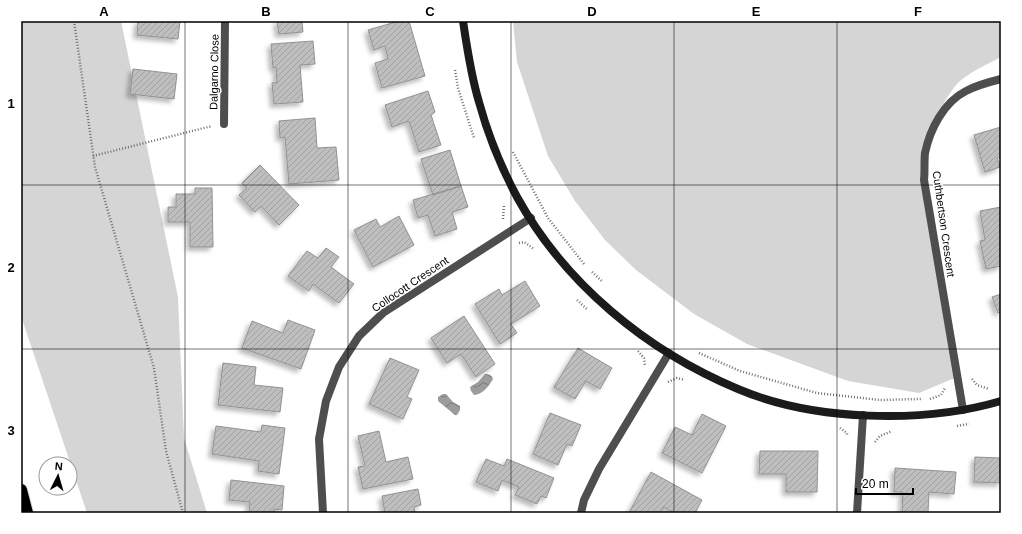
<svg xmlns="http://www.w3.org/2000/svg" width="1022" height="534" viewBox="0 0 1022 534" font-family="Arial,sans-serif">
<style>
.green{fill:#d5d5d5}
.water{fill:url(#water-waves)}
.building{fill:url(#building-hatch);stroke:#929292;filter:url(#shadow)}
.lines{fill:none;stroke-linecap:round;stroke-linejoin:round}
.highway-casing{stroke:#dbdbdb;stroke-width:14}
.path{stroke:#707070;stroke-width:2.5;stroke-dasharray:1 2;stroke-linecap:butt}
.street{stroke:#4e4e4e;stroke-width:8}
.secondary{stroke:#1b1b1b;stroke-width:8}
.highway{stroke:#000;stroke-width:12}
.grid{fill:none;stroke:#000;stroke-width:1;stroke-opacity:0.55}
.labels{text-anchor:middle;dominant-baseline:central;stroke-width:3;stroke-linejoin:round;paint-order:stroke}
.street-label{font-size:11px;fill:#000;stroke:#fff}
.neatline{fill:none;stroke:#000;stroke-width:1.5}
.grid-label{font-size:13px;text-anchor:middle;font-weight:bold;fill:#000}
</style>
<defs>
<pattern id="water-waves" width="16" height="10" patternUnits="userSpaceOnUse"><rect width="16" height="10" fill="#9c9c9c"/><path d="M0 5q4-4 8 0t8 0" fill="none" stroke="#7d7d7d"/></pattern>
<pattern id="building-hatch" width="6" height="6" patternUnits="userSpaceOnUse"><rect width="6" height="6" fill="#bebebe"/><path d="M-1 1l2-2M0 6l6-6M5 7l2-2" fill="none" stroke="#a2a2a2"/></pattern>
<filter id="shadow"><feDropShadow dx="-3.5" dy="3.5" stdDeviation="2" flood-color="#0004"/></filter>
</defs>
<rect width="100%" height="100%" fill="#fff"/>
<!-- green -->
<path class="green" d="M21,21H121L178,297L184,438L207,513H87L21,316Z
M513,21H1001V57C988,64 967,73 957,84C939,105 922,146 925,173C927,189 934,205 935,221C940,273 949,325 957,377L919,393L848,381L747,344L694,314L636,270L605,240L575,201L548,156L517,62Z"/>
<!-- water -->
<path class="water" d="M485,374C489,374 492,375 493,379C489,386 482,395 474,395L471,391L470,387L478,382Z
M443,394H446L453,402L460,406V410L457,415H455L438,401V397Z"/>
<!-- building -->
<path class="building" d="M138,21H180L178,39L137,35Z
M277,21H302L303,32L279,34Z
M399,21H409L425,76L382,88L375,63L388,59L385,46L374,50L368,30Z
M313,41L315,64L300,65L303,102L274,104L272,83L277,82L276,67L273,68L271,44Z
M133,69L177,74L174,99L130,94Z
M428,91L435,112L431,115L441,145L419,152L409,121L392,127L385,105Z
M315,118L317,148L336,147L339,180L289,184L285,137L280,138L279,121Z
M1001,127V157L997,158L1000,167L985,172L974,135Z
M450,150L461,186L433,195L421,159Z
M260,165L299,205L279,225L261,206L255,212L239,195L247,188L242,183Z
M461,186L468,207L452,212L457,229L435,236L428,215L418,218L413,200Z
M195,188H212L213,247H190V222H168V207H176V194H195Z
M1001,207V266L986,269L980,241L985,240L980,211Z
M399,216L414,245L373,267L354,230L376,219L380,227Z
M326,248L339,257L331,267L354,284L339,303L313,284L309,291L288,276L307,251L318,258Z
M525,281L540,306L511,324L517,333L500,344L475,304L499,289L502,295Z
M1001,294V312L998,313L992,297Z
M464,316L495,364L476,377L461,354L447,363L431,338Z
M288,320L315,330L301,369L242,348L252,321L283,333Z
M578,348L612,368L600,389L586,381L575,399L554,387Z
M390,358L419,370L407,397L412,399L403,419L369,404Z
M223,363L256,367L254,385L283,388L280,412L218,405Z
M550,413L581,425L572,446L567,444L558,465L533,454Z
M702,414L726,426L702,473L662,453L675,427L692,435Z
M262,425L285,428L279,474L258,471L259,461L212,454L216,426L261,432Z
M379,431L386,462L408,457L413,479L363,489L358,467L365,466L358,436Z
M760,451H818L817,492H786V474H759Z
M975,457L1001,458V483L974,482Z
M486,459L504,466L507,459L554,478L546,498L541,496L537,504L515,495L519,487L502,480L498,491L476,482Z
M895,468L956,472L954,494L929,492L928,513H902L903,492H894Z
M651,472L702,500L695,513H674L664,507L661,513H629Z
M231,480L284,486L282,510L274,509L273,513H249L250,502L229,500Z
M418,489L421,505L414,507L415,513H385L382,496Z"/>
<g class="lines">
<!-- highway casing -->
<g class="highway-casing">
<path id="highway" d="M21,490L27,513"/>
</g>
<!-- path -->
<path class="path" d="M74,21L95,167L154,368L166,451L183,513
M1000,21L1001,23
M455,70L458,88L474,138
M513,152L548,218L584,264
M93,156L212,126
M503,219L504,205
M519,243L524,242L534,249
M592,272L603,282
M577,300L588,310
M638,351L644,358L645,366
M699,353L740,371L817,393L880,400L921,399
M972,379L977,385L989,389
M668,382L677,378L685,380
M930,399L941,395L945,388
M957,426L969,424
M840,428L847,433V436
M875,442L880,436L892,431"/>
<!-- street -->
<path class="street" d="M224,124L225,21
M963,410L924,180C925,172 924,162 925,153C930,129 944,102 966,91C977,85 989,82 1001,79
M323,513L319,439L326,401L339,367L359,336L383,313L531,218
M581,513L584,500L599,469L669,353
M857,513L863,415"/>
<!-- secondary -->
<path class="secondary" d="M463,21C467,48 471,76 479,102C488,135 501,167 517,197C565,284 647,351 738,389C813,421 923,424 1001,401"/>
<!-- highway -->
<use href="#highway" class="highway"/>
</g>
<!-- grid -->
<path class="grid" d="M185,21V513M348,21V513M511,21V513M674,21V513M837,21V513M21,185H1001M21,349H1001"/>
<g class="labels">
<!-- street labels -->
<g class="street-label">
<text transform="translate(214 72) rotate(-89)">Dalgarno Close</text>
<text transform="translate(944 224) rotate(82)">Cuthbertson Crescent</text>
<text transform="translate(410 284) rotate(-34)">Collocott Crescent</text>
</g>
</g>
<!-- border -->
<rect width="1022" height="534" fill="none" stroke="#ffffff" stroke-width="44"/>
<!-- north arrow -->
<g transform="translate(58 476) rotate(5)"><circle r="19" fill="#ffffff" stroke="#999999"/>
<path d="M0-3L7 15L0 10L-7 15Z" fill="#000000"/>
<text y="-6" font-size="11" font-weight="bold" text-anchor="middle" fill="#000000">N</text>
</g>
<!-- scale -->
<path d="M856 488v6h57v-6" fill="none" stroke="#000000" stroke-width="2"/>
<text x="862" y="488" font-size="12" fill="#000000" stroke="#ffffff" stroke-width="3" paint-order="stroke">20 m</text>
<rect x="22" y="22" width="978" height="490" class="neatline"/>
<g class="grid-label">
<text x="104" y="16">A</text>
<text x="266" y="16">B</text>
<text x="430" y="16">C</text>
<text x="592" y="16">D</text>
<text x="756" y="16">E</text>
<text x="918" y="16">F</text>
<text x="11" y="108">1</text>
<text x="11" y="272">2</text>
<text x="11" y="435">3</text>
</g>
</svg>
